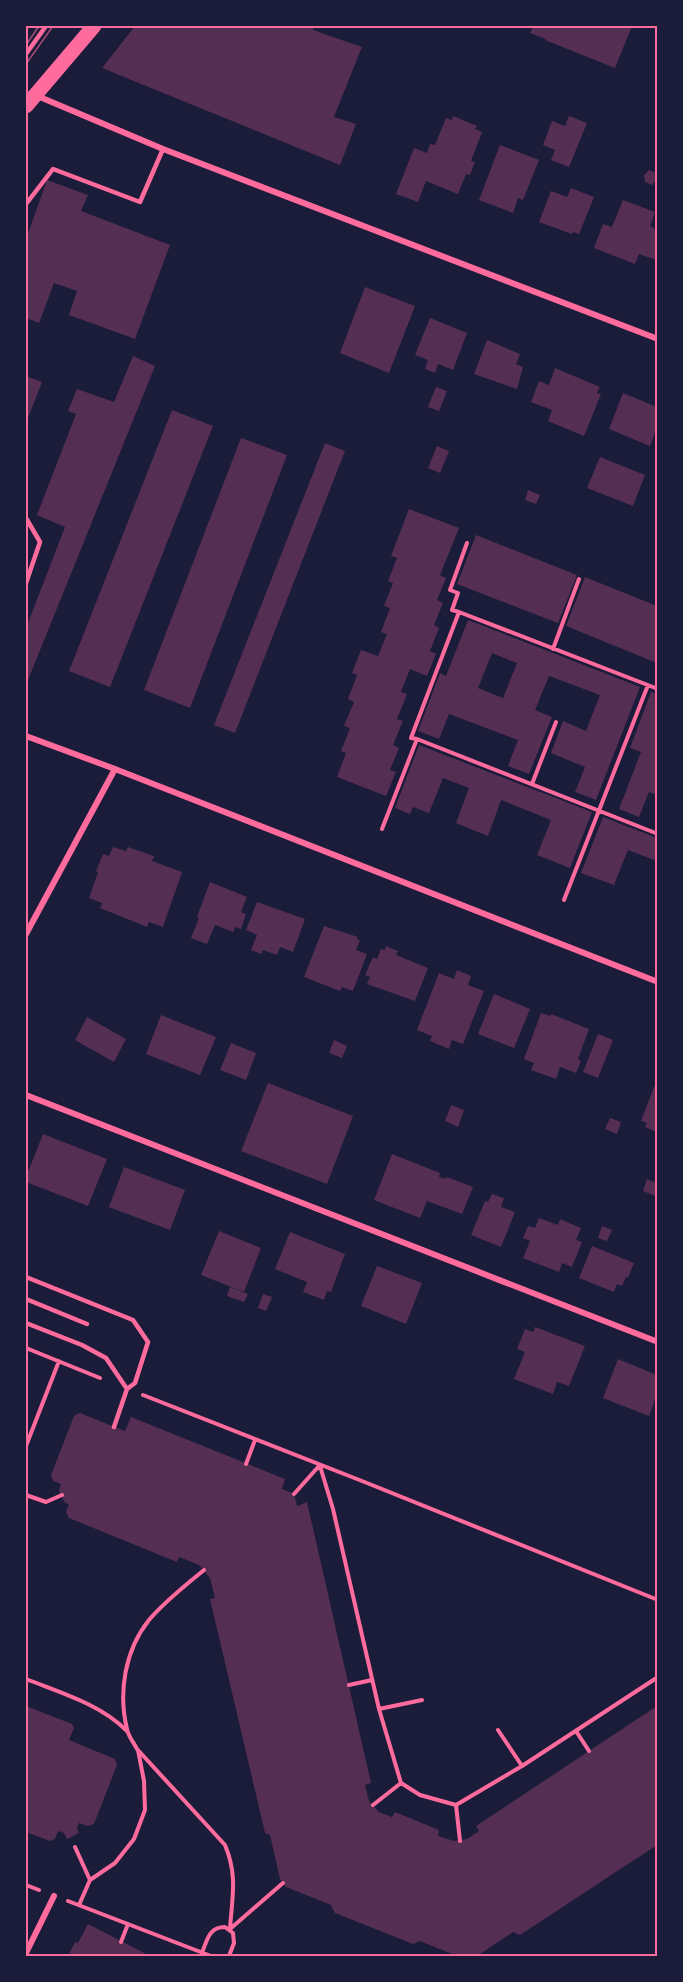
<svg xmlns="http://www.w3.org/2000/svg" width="683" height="1982" viewBox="0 0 683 1982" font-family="Raleway,sans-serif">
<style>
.building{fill:#542f53;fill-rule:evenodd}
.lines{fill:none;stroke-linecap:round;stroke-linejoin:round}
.path{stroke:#ff6b9d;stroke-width:4}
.service{stroke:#ff6b9d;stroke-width:4.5}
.minor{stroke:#ff6b9d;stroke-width:6}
.primary{stroke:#ff6b9d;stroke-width:15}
.tram{stroke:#a44b75;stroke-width:1.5}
.neatline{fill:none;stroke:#ff6b9d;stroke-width:2}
</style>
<rect width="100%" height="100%" fill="#1b1b3a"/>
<!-- building -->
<path class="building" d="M135,26H315L313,30L362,47L334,117L356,124L340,165L102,68Z
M529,26H632L615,68L545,40L546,39L530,33L533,27Z
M453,116L477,126L475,129L482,132L471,161L475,162L470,175L466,174L458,194L426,181L418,202L396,194L414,148L427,153L430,144L435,145L446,118L452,120Z
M569,116L587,123L569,167L551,160L555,150L543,145L552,121L565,126Z
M500,145L539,160L523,200L518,198L513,213L479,200Z
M649,170L656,173L657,179L652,185L645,182L644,175Z
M47,180L88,195L81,211L170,245L135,339L69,315L77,291L54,283L39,323L26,318V239Z
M571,188L594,197L579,234L573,232L572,234L539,222L551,191L567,197Z
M623,200L655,212L650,226L655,229L657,224L656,260L639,254L635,264L594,248L603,224L612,227Z
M365,287L415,306L389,373L340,353Z
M430,318L467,333L453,370L438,364L435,373L425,369L428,360L415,355Z
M487,340L520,354L516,364L523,367L517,389L474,374Z
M133,356L155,366L28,680L26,679V628L65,527L37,515L76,414L68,411L77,389L114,402Z
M555,368L600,387L597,393L601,394L584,436L548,421L552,410L531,402L539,381L549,385Z
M26,376L42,382L26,423Z
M436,387L447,391L439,411L428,407Z
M623,393L657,407V427L650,446L609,429Z
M172,410L213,426L110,687L69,671Z
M241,438L287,455L190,708L144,690Z
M325,443L345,451L235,733L214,725Z
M437,446L449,451L440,473L428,468Z
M600,457L645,475L633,506L587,488Z
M528,490L540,495L536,504L525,500Z
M409,509L459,528L440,575L446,578L437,600L443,603L434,625L439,628L430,651L436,654L427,676L410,669L401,692L407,694L397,719L403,721L393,745L399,748L390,770L396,772L386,796L337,777L346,753L341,751L350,728L344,726L354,702L348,699L357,675L352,673L361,650L378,656L387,634L381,632L390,608L384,606L393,583L388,581L397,558L391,556Z
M476,535L577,575L558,623L457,584Z
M585,577L657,606V663L566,626Z
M468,620L640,687L596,800L575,792L585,767L551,753L563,721L586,731L600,695L549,676L535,710L552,717L529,774L508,766L518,740L449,714L439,739L418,731L440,673L446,676ZM492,653L517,663L503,698L478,688Z
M651,692L657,694V795L649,792L639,817L619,809L641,752L630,748Z
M419,745L592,812L570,868L537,855L551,820L501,800L488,836L456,823L469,788L443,778L429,813L413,807L410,814L395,808Z
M603,817L657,838V861L628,850L614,885L581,873Z
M113,847L126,851L128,847L154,856L152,861L182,872L163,927L149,922L147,927L100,908L102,903L89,898L98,872L96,871L103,854L109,856Z
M210,882L247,897L241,912L246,914L241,929L235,927L233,932L215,925L207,944L191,938L199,918L197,917Z
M257,902L305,919L293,952L280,947L277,955L263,950L261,954L251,950L257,935L246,930Z
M324,926L358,937L357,939L360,940L356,950L367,954L353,991L342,987L340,991L304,977Z
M386,946L398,951L396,955L428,968L415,1001L367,984L370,977L365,975L373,957L377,959L381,949L385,950Z
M457,970L471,976L468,985L484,991L463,1044L452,1040L449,1049L430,1041L432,1036L417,1030L439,973L454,979Z
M494,994L530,1009L514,1048L478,1034Z
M541,1013L550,1016L551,1014L589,1029L578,1059L581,1061L576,1073L560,1067L556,1079L531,1070L534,1063L524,1059Z
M161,1015L216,1037L200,1075L146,1054Z
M87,1017L126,1039L114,1062L75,1040Z
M598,1034L613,1040L598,1078L583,1072Z
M334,1040L347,1046L342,1058L329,1053Z
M231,1043L256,1053L246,1080L220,1070Z
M657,1079V1132L645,1127L647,1123L641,1121Z
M268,1083L353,1116L327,1184L241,1151Z
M451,1105L464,1110L458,1127L445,1121Z
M610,1118L621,1122L617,1134L605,1129Z
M43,1134L107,1159L88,1206L26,1182V1177Z
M392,1154L440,1173L439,1177L446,1179L447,1177L473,1187L462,1214L427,1201L420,1218L374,1200Z
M124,1167L185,1190L170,1230L109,1207Z
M647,1179L657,1183L655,1196L643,1191Z
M492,1194L504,1198L501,1207L515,1212L501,1247L471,1235L485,1201L488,1202Z
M539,1218L558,1225L560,1219L581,1228L576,1240L582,1242L572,1267L562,1263L559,1272L523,1258L530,1241L523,1238L528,1226L535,1228Z
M602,1226L612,1230L607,1241L598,1238Z
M219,1231L261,1248L244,1292L201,1275Z
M290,1232L345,1254L331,1292L327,1291L324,1300L303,1292L307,1282L275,1269Z
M592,1246L634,1263L628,1278L626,1277L622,1286L617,1284L614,1292L579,1278Z
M377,1266L422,1283L406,1324L361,1306Z
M230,1287L248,1294L244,1302L227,1296Z
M263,1294L272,1297L266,1311L258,1308Z
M535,1327L585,1346L569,1386L557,1382L553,1394L514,1379L525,1352L517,1349L525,1329L533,1332Z
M618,1359L657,1375V1394L649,1416L603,1398Z
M80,1413L125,1431L131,1417L285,1479L282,1489L294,1494L297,1506L307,1502L371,1783L365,1785L369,1801L379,1812L392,1817L395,1812L439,1830L438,1836L454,1841L467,1839L479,1831L476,1826L657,1706V1845L520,1935L513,1932L477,1956H457L420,1941L413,1944L335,1913L331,1905L286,1887L280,1879L270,1835L265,1833L210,1599L215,1598L210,1578L199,1565L179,1557L177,1562L69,1518L66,1512L69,1504L65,1503L59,1491L61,1484L53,1481L51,1475L74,1416Z
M26,1706L72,1724L74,1728L69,1740L115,1759L117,1765L94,1824L88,1826L79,1823L77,1828L79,1833L67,1839L64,1833L58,1831L55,1839L50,1841L26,1832Z
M88,1924L150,1956H68L75,1942L78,1943Z"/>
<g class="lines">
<!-- path -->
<path class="path" d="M459,612L658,689
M553,649L579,579
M417,739L658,834
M532,784L556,722
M382,829L417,739L411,738L459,612L452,610L458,593L450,590L467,543
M564,900L648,685
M26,1348L100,1378
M143,1395L362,1481L658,1600
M26,1446L59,1361
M246,1464L255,1440
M320,1466L333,1509L379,1709L401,1783L420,1795L456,1805L522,1766L658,1677
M294,1494L319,1466
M26,1495L46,1502L62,1495
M204,1570C186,1585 165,1601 149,1620C125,1650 118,1692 127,1729C128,1736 134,1743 137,1749L225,1845C238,1876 232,1897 230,1929L283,1883
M26,1679C61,1693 100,1704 127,1731
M349,1685L372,1680
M379,1709L422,1700
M498,1730L522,1766
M576,1731L589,1751
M373,1805L401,1783
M456,1805L460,1841
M75,1847L90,1880L79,1905
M90,1880L115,1863L134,1839L145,1810L144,1781L138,1750
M26,1885L39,1890
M68,1901L211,1956
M121,1942L128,1924
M202,1953C207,1940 209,1927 225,1927L233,1933L234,1943L229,1956"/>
<!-- service -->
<path class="service" d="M26,54L46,26
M26,204L53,169L140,202L163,149
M26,518L40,542L26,583
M26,1277L133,1320L148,1342L135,1383L127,1389L114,1427
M26,1299L87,1324
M26,1323L82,1345L106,1358L127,1389"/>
<!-- minor -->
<path class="minor" d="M35,95L163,149L658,339
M26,736L115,769L658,982
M26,934L115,769
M26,1095L658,1342
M26,1953L54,1896"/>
<!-- primary -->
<path class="primary" d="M26,106L94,26"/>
<!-- tram -->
<path class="tram" d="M26,45L39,26
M26,64L53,26"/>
</g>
<!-- border -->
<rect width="683" height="1982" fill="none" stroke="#1b1b3a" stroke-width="54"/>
<rect x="27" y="27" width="629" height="1928" class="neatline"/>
</svg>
